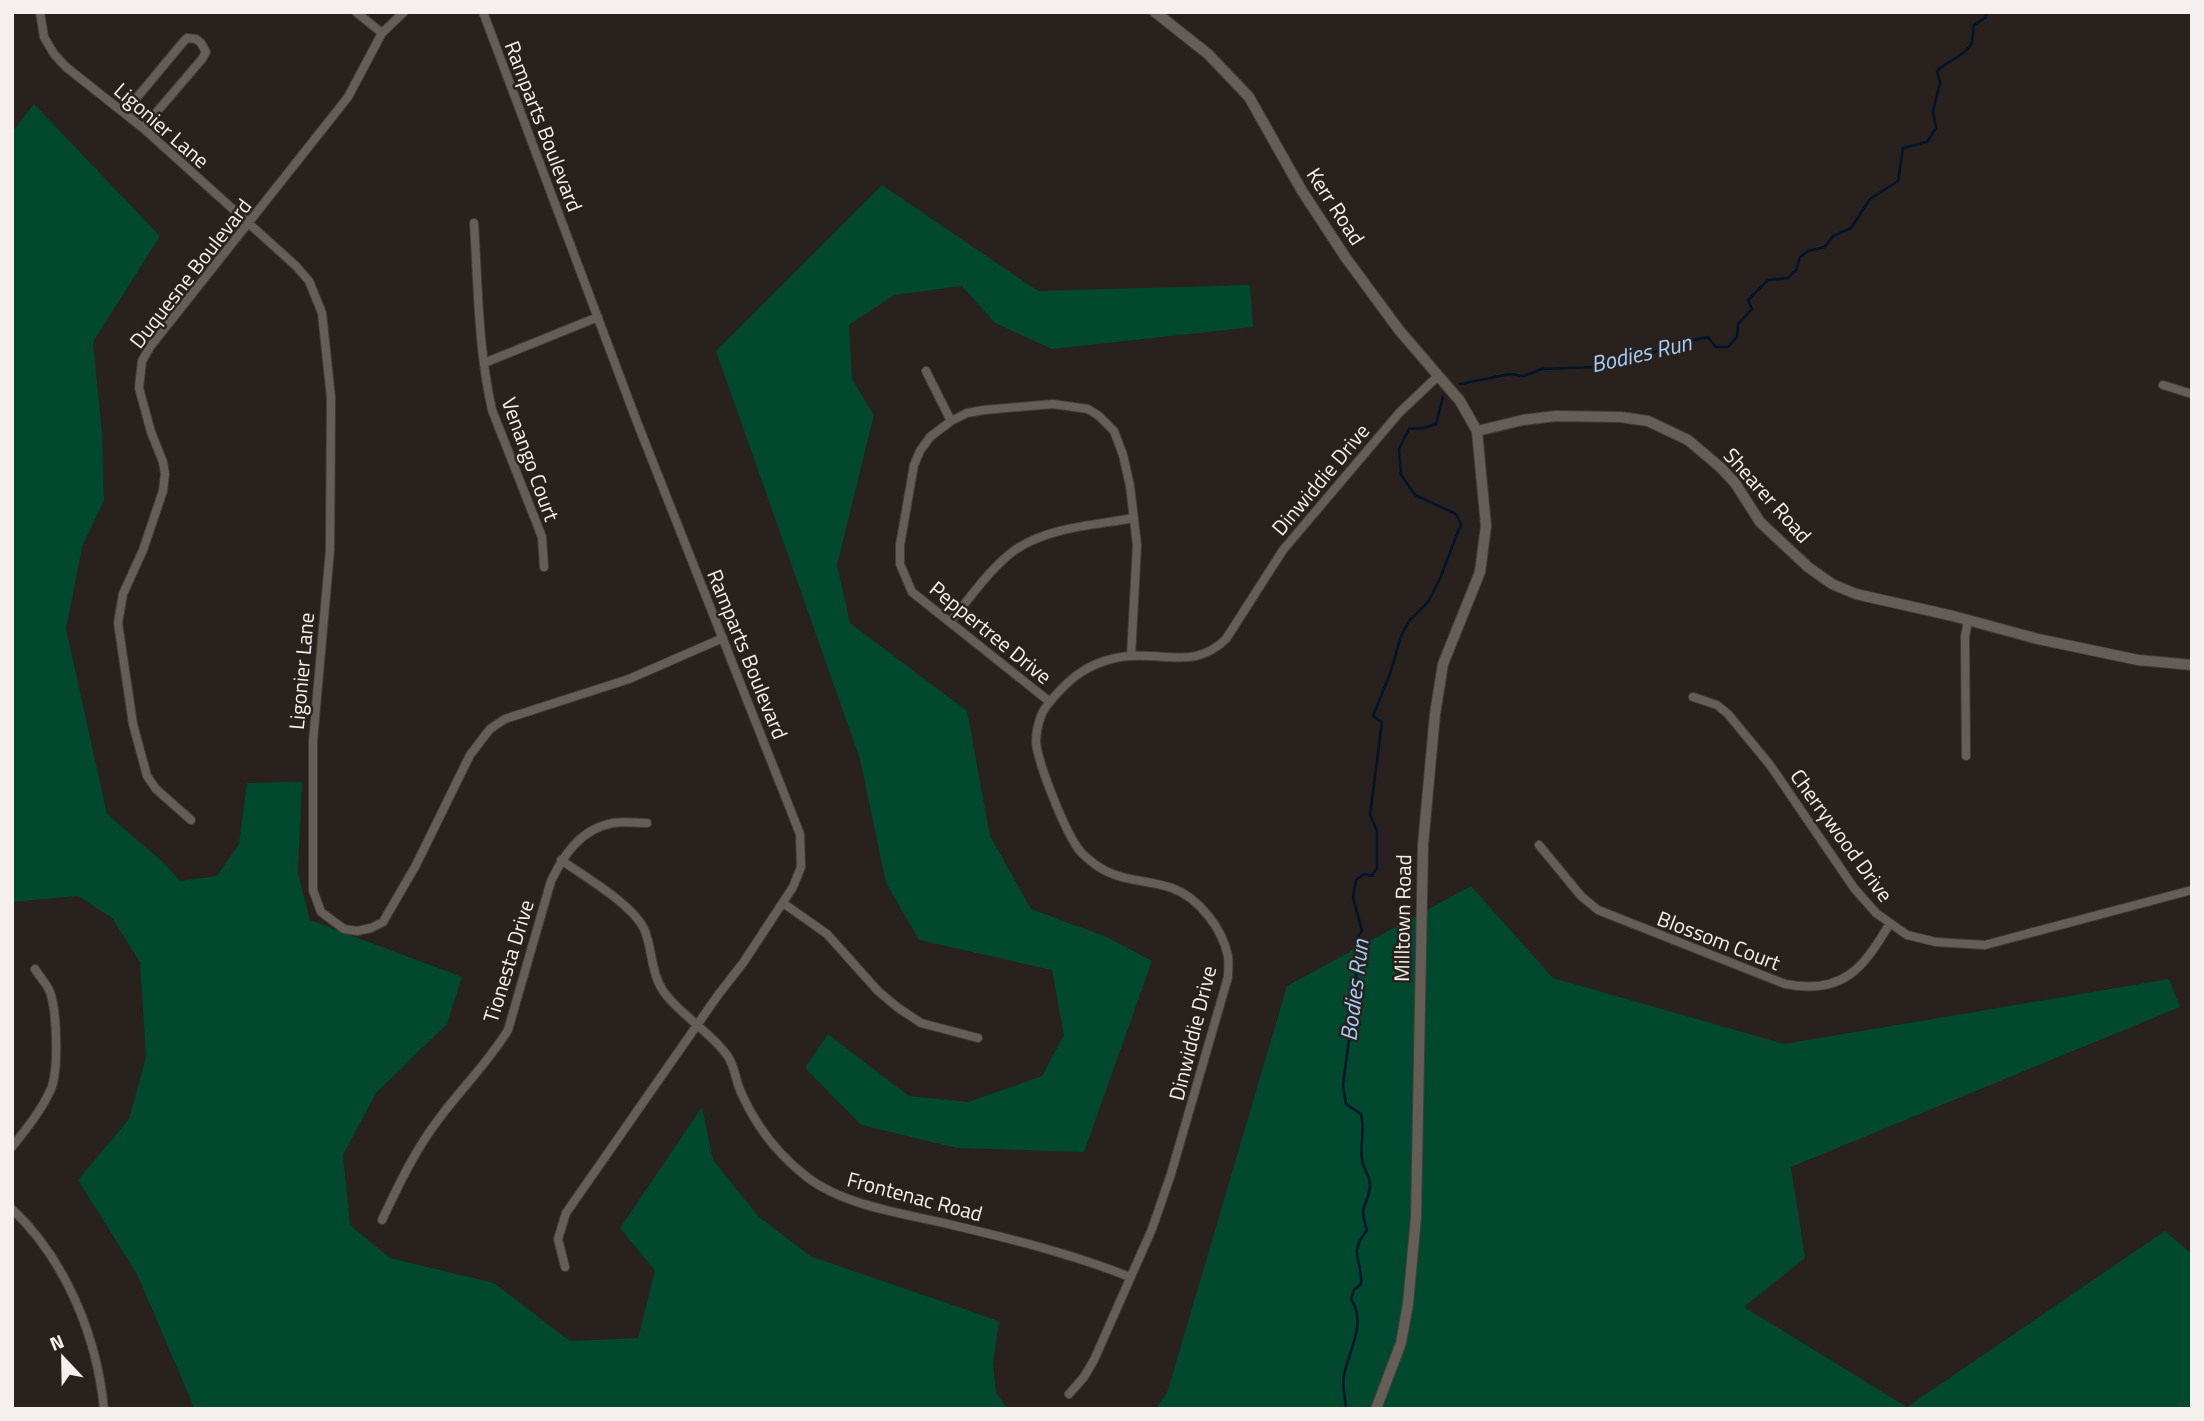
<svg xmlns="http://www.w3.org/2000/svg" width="2204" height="1421" viewBox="0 0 2204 1421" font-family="'Titillium Web',sans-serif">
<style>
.green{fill:#00492f}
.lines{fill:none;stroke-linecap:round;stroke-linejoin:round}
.stream{stroke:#00152b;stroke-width:2.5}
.minor-casing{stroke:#433d3a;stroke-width:10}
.tertiary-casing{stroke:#433d3a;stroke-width:12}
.minor{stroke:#655d58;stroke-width:8}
.tertiary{stroke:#655d58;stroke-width:10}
.labels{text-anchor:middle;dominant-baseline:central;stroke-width:5;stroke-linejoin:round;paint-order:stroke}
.street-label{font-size:21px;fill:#f5f0ed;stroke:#28211d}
.water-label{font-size:23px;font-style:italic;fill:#a3cdf5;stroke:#28211d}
</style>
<rect width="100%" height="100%" fill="#28211d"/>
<!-- green -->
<path class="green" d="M34,104L160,236L93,342L102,434L104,500L82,547L66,629L107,814L164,863L180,881L217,876L239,844L247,783L302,782L298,873L310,920L462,977L447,1024L376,1093L343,1155L350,1225L390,1258L494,1283L570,1341L638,1338L655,1271L620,1228L702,1107L713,1160L758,1216L810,1256L999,1321L993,1363L996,1393L1008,1409H192L193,1405L137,1274L78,1180L129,1119L146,1057L140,962L112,918L78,896L12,902V132Z
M882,185L1038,291L1250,285L1253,327L1052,349L995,323L962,286L894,295L849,325L852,379L874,415L837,565L850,623L967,711L990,836L1031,909L1107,937L1152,961L1084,1152L957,1148L861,1125L805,1068L828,1034L909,1096L968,1102L1042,1076L1064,1035L1052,970L919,940L886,883L860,759L716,351Z
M1471,886L1553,978L1784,1044L2169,979L2180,1007L1791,1167L1805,1258L1744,1307L1907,1407L2165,1231L2192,1254V1409H1155L1167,1393L1287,986Z"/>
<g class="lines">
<!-- stream -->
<path class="stream" d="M1460,384L1510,374L1524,376L1542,369L1595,367L1623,357L1673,349L1684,342L1708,337L1716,347H1728L1737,337L1738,324L1752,309L1748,300L1768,280L1788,278L1796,270L1800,257L1808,251L1825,247L1833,236L1851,228L1870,199L1898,181L1903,148L1927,142L1936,128L1933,111L1940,83L1937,71C1947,61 1968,54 1972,42C1973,37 1973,30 1974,25L1985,18L1987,12
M1346,1409C1345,1398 1342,1385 1344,1375C1349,1350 1367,1323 1351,1299L1354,1290L1361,1284C1363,1258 1347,1256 1367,1230C1358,1202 1367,1210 1370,1187C1371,1176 1363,1169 1362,1160C1360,1144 1365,1129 1361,1114L1346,1104L1343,1085L1356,987V939L1362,931L1353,897L1356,880L1364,874L1372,876L1377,868V831L1370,815L1382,722L1373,716L1390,674L1401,636L1409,621L1428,602L1439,581L1461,524L1456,514L1415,495L1401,475L1399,449L1409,429L1424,428L1436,424L1443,397"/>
<!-- minor casing -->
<g class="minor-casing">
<path id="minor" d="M40,12L44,37L54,54L66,67L143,128L296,266L309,281L322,313L331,398L330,550L313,741V890L321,912L344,929L357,931L371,928L383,922L416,865L470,755L490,729L505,719L629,679L723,638
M356,12L382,33
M483,12L637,422L800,834L801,867L793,887L743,963L718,995L566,1213L558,1239L565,1267
M124,113L184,41L187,38L196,39L201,43L206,52L202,59L143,128
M474,223C478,285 478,348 492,410L542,537L544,567
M484,363L598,317
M926,371L951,421
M2163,385L2192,394
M950,622C970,598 990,568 1015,550C1048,527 1096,525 1134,518
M1693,697L1717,705L1728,714L1770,765L1854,888L1876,913L1907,935L1936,942L1985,945L2192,890
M1050,702L912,592L900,564V545L914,465L920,451L930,437L951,421L967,413L984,410L1053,404L1088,409L1099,416L1114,431L1123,455L1130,486L1137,545L1131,656
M1966,756L1965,637L1968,620
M191,820L156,789L147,776L133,724L118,623L123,594L143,550L163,491L165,474L163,462L151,432L139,388L142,361L150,347L348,97L382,33L404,12
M1539,845L1581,896L1598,910L1785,984C1843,995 1863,969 1890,923
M561,860C585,877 634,905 645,931C653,952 651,978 667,996C685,1018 710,1032 727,1055C735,1066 735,1078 740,1090C755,1125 777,1154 807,1177C844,1206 907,1214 952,1225C1012,1239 1072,1254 1130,1277
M783,903L827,934L878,991L897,1007L921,1023L978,1038
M12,1147C27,1128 41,1111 51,1089C59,1069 57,1012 50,992C47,984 39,976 35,969
M12,1209C66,1260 97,1337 104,1409
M382,1220C399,1184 416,1148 441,1116C463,1087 489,1061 508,1030L551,881C564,854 581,829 613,823C623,821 636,823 647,823
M1069,1394L1084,1377L1094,1360L1152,1229L1171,1174L1228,977C1228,970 1229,962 1228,956C1222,928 1199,898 1172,888C1146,879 1119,882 1096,865C1091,861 1084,856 1080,851C1066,834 1038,764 1036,742C1036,734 1038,724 1041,716C1045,704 1069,680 1080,673C1094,663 1114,657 1130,656C1167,653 1195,669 1226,639L1283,550L1399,413L1438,376"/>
</g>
<!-- tertiary casing -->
<g class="tertiary-casing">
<path id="tertiary" d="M1155,12L1208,54L1249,97L1302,191L1346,258L1399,330L1460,401L1477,431L1486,526L1480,572L1443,664L1435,714L1423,845L1416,1217L1408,1304L1401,1343L1376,1409
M1477,431L1523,420L1556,416L1620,417L1648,421L1688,440L1720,467L1735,483L1760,522L1808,567L1832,584L1856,594L1953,616L2038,639L2138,660L2192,665"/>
</g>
<!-- minor -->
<use href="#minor" class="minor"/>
<!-- tertiary -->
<use href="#tertiary" class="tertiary"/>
</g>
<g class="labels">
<!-- street labels -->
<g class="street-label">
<text transform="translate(162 125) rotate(41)">Ligonier Lane</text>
<text transform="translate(544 126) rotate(69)">Ramparts Boulevard</text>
<text transform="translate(1336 206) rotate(57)">Kerr Road</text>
<text transform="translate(190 273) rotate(-52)">Duquesne Boulevard</text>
<text transform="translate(531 459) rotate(70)">Venango Court</text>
<text transform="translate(1320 479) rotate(-50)">Dinwiddie Drive</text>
<text transform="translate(1768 495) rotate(48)">Shearer Road</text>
<text transform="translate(991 632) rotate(39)">Peppertree Drive</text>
<text transform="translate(748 654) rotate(68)">Ramparts Boulevard</text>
<text transform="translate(301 671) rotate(-85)">Ligonier Lane</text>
<text transform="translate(1842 835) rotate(54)">Cherrywood Drive</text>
<text transform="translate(1402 918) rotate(-89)">Milltown Road</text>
<text transform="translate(1719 940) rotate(21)">Blossom Court</text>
<text transform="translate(508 961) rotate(-73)">Tionesta Drive</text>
<text transform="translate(1192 1033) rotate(-76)">Dinwiddie Drive</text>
<text transform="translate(915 1196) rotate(15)">Frontenac Road</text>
</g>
<!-- water labels -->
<g class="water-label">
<text transform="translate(1641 353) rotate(-13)">Bodies Run</text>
<text transform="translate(1354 990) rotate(-83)">Bodies Run</text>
</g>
</g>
<!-- border -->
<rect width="2204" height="1421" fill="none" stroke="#f5f0ed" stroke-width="28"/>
<!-- north arrow -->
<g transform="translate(63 1358) rotate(338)" stroke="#28211d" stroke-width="5" paint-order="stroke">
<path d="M0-5L12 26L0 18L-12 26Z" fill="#f5f0ed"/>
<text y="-10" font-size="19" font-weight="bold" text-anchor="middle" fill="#f5f0ed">N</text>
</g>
</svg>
